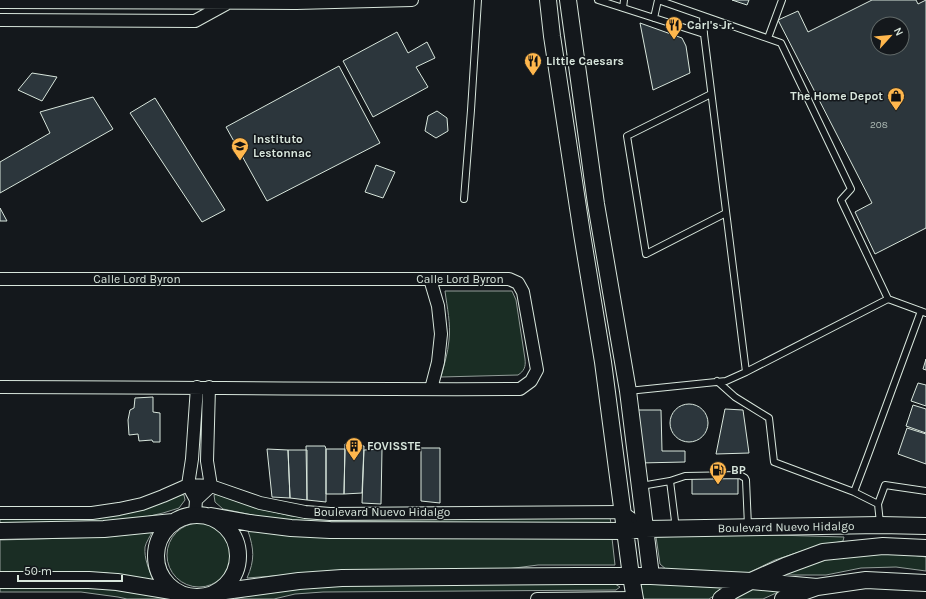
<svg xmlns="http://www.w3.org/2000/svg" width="926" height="599" viewBox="0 0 926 599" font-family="Karla,sans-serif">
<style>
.green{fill:#1a2d24;stroke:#939e99}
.building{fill:#2c363c;stroke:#d8e6dc;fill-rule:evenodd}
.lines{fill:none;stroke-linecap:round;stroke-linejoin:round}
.service-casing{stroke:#d8e6dc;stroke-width:8}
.minor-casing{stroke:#d8e6dc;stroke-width:14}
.tertiary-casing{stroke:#d8e6dc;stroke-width:18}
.service{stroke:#14181c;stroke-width:6}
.minor{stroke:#14181c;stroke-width:12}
.tertiary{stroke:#14181c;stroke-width:16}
.labels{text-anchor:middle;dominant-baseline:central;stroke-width:3;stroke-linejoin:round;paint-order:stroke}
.number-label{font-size:10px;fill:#adbab4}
.poi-label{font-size:12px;font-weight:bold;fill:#d8e6dc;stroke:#14181c;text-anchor:start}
.street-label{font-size:12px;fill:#d8e6dc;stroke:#14181c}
</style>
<rect width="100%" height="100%" fill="#14181c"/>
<!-- green -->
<path class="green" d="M445,291H512L516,300L525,359C526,367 524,371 518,375L441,377C444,365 448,353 449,340C451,324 447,307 445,291Z
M178,494L184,495L185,500L179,508L163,513L128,521L0,524V518H91Z
M218,494L254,507L291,516L325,518L610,517L611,524L291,523L223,509L215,502L214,495Z
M167 555a32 32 0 1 1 64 0a32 32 0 1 1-64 0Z
M248,531L331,536L612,538L615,565H538L484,572L337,571L247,578C255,560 254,549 248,531Z
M152,532C150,537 146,542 145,547C144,559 149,569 153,580L106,573H0V540L105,537Z
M740,534L844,537L843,541L802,551L775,560L746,574L667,570L660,564L656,537Z
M898,553L926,557V571L896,567L861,568L826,575H780L814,562L846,555Z
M615,584L620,587L616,590L323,592L295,594L274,599H235L257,593L324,585Z
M641,584L727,587L709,599H643Z
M0,586H80L113,589L169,599H127L118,597L81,592H0Z
M753,588H787L763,599H734Z"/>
<!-- building -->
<path class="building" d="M732,0H749L747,5Z
M872,0H916L918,4L926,0V228L875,254L855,212L872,203L778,20L798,11L808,32ZM878,24H902V48H878Z
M640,23L682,38L686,46L690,73L653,90Z
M397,32L408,53L427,42L435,58L416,67L428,87L373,117L343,61Z
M339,66L380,143L267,201L226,127Z
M32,73L57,77L42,101L18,90Z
M93,97L113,129L0,193V162L50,133L40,112Z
M155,98L225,210L202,222L130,113Z
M437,111L447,118L448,131L436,138L425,131L428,116Z
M376,165L395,172L383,198L365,192Z
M0,208L7,221H0Z
M926,359V370L923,369Z
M918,383L926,385V406L911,401Z
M153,397V412L160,413V442H153L152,440L139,441L138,434L129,435L128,420L130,410L134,408L135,398Z
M670 423a19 19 0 1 1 38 0a19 19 0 1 1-38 0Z
M913,405L926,409V433L906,426Z
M725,409L743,410L749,453L716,454Z
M637,410H661L662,451H685V462L639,463Z
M907,428L926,434V464L898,454Z
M345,444L364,446L362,493L344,494Z
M306,446H325L326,449V502L307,500Z
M421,448H440V503L421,501Z
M267,449L288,450L290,498L272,497Z
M326,449H345L344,494H326Z
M382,449L381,504L362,503L364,450Z
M288,450H307V500L290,498Z
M692,478H738V494H692Z"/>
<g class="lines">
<!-- service casing -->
<g class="service-casing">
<path id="service" d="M598,0L704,34L746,372L888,299L841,200L851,189L781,43L658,0
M623,8L624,0
M703,16L704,34
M654,18L658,0
M768,38L782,0
M711,94L627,136L646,254L726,213
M464,199L471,110L478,0
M888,299L926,313
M717,381L735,397L769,418L774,462L854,492L878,504
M628,391L726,381L746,372
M670,481L676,529
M641,486L670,481L685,476L740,475L745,478L746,480L748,526
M854,492L868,455L921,311
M880,523L878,504L885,485L926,491"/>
</g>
<!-- minor casing -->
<g class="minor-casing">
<path id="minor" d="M0,2L296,3L412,0
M0,20L195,21L226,4
M0,279H509L518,283L523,292L537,370L531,381L520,389C347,390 173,387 0,387
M430,279L438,306L441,334L438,362L431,389
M197,387L192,459L188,485L196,500L211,486L207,461L209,387
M0,513H92L119,509L142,504L163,496L188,485L211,486L260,503L305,512L330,514L622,512L646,529
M195,514L196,500
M198,597V599
M537,599L635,598"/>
</g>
<!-- tertiary casing -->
<g class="tertiary-casing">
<path id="tertiary" d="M548,0L552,36L582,234L603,362L631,576L635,599
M568,0L596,204L628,391L651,576
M156 556a41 41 0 1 1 82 0a41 41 0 1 1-82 0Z
M211,516L250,523L291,528L330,530L625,531L646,529L880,525L926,526
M0,531L104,529L173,522
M0,580H89L117,582L177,592
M218,592L299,581L342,578L578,576H651L751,581L817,587
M721,599L732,591L751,581L785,566L823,552L883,546L926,548
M783,599L817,587L866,580L926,583"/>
</g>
<!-- service -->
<use href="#service" class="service"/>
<!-- minor -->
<use href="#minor" class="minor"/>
<!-- tertiary -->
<use href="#tertiary" class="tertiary"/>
</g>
<!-- icons -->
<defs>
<g id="restaurant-pin" transform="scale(0.9)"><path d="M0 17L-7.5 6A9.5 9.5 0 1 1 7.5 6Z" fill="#ffb74d" stroke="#14181c"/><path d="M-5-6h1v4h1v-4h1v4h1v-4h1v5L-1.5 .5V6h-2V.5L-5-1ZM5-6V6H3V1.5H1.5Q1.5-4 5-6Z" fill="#111"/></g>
<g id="shop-pin" transform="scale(0.9)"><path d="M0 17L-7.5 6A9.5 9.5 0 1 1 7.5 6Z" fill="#ffb74d" stroke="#14181c"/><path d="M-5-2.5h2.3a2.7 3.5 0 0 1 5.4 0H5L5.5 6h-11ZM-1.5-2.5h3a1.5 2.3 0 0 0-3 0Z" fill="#111"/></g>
<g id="school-pin" transform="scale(0.9)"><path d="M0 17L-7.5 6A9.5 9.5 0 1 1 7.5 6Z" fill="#ffb74d" stroke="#14181c"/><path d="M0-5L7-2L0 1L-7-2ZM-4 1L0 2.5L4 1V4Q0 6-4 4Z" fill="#111"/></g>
<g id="building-pin" transform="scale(0.9)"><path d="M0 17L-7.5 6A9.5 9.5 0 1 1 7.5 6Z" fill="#ffb74d" stroke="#14181c"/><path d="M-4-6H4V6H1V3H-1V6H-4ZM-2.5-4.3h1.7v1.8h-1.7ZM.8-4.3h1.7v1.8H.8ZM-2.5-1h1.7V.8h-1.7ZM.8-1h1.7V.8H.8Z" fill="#111"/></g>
<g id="fuel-pin" transform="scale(0.9)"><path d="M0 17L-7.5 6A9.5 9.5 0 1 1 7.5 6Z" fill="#ffb74d" stroke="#14181c"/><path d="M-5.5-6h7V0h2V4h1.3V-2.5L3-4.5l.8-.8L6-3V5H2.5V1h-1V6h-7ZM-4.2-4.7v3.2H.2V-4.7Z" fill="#111"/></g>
</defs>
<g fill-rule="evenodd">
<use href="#restaurant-pin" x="674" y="25"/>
<use href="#restaurant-pin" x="533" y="61"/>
<use href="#shop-pin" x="896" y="96"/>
<use href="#school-pin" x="240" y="146"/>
<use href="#building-pin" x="354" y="446"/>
<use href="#fuel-pin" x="718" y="470"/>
</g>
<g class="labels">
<!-- number labels -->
<g class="number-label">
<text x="879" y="125">208</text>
</g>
<!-- poi labels -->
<g class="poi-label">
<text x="687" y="25">Carl's Jr.</text>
<text x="546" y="61">Little Caesars</text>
<text x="883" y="96" text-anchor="end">The Home Depot</text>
<text x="253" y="139">Instituto<tspan x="253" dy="14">Lestonnac</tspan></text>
<text x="367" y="446">FOVISSTE</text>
<text x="731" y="470">BP</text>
</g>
<!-- street labels -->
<g class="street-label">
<text x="137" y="279">Calle Lord Byron</text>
<text x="460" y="279">Calle Lord Byron</text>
<text x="382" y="512">Boulevard Nuevo Hidalgo</text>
<text transform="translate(786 527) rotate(-1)">Boulevard Nuevo Hidalgo</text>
</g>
</g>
<!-- north arrow -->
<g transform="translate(890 36) rotate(63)"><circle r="19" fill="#14181c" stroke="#626a69"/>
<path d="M0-3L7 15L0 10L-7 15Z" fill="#ffb74d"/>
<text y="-6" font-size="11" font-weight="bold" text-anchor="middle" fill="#d8e6dc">N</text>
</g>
<!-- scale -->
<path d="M18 575v6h104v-6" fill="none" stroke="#d8e6dc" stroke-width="2"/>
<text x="24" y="575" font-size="12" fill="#d8e6dc" stroke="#14181c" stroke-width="3" paint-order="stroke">50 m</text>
</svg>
